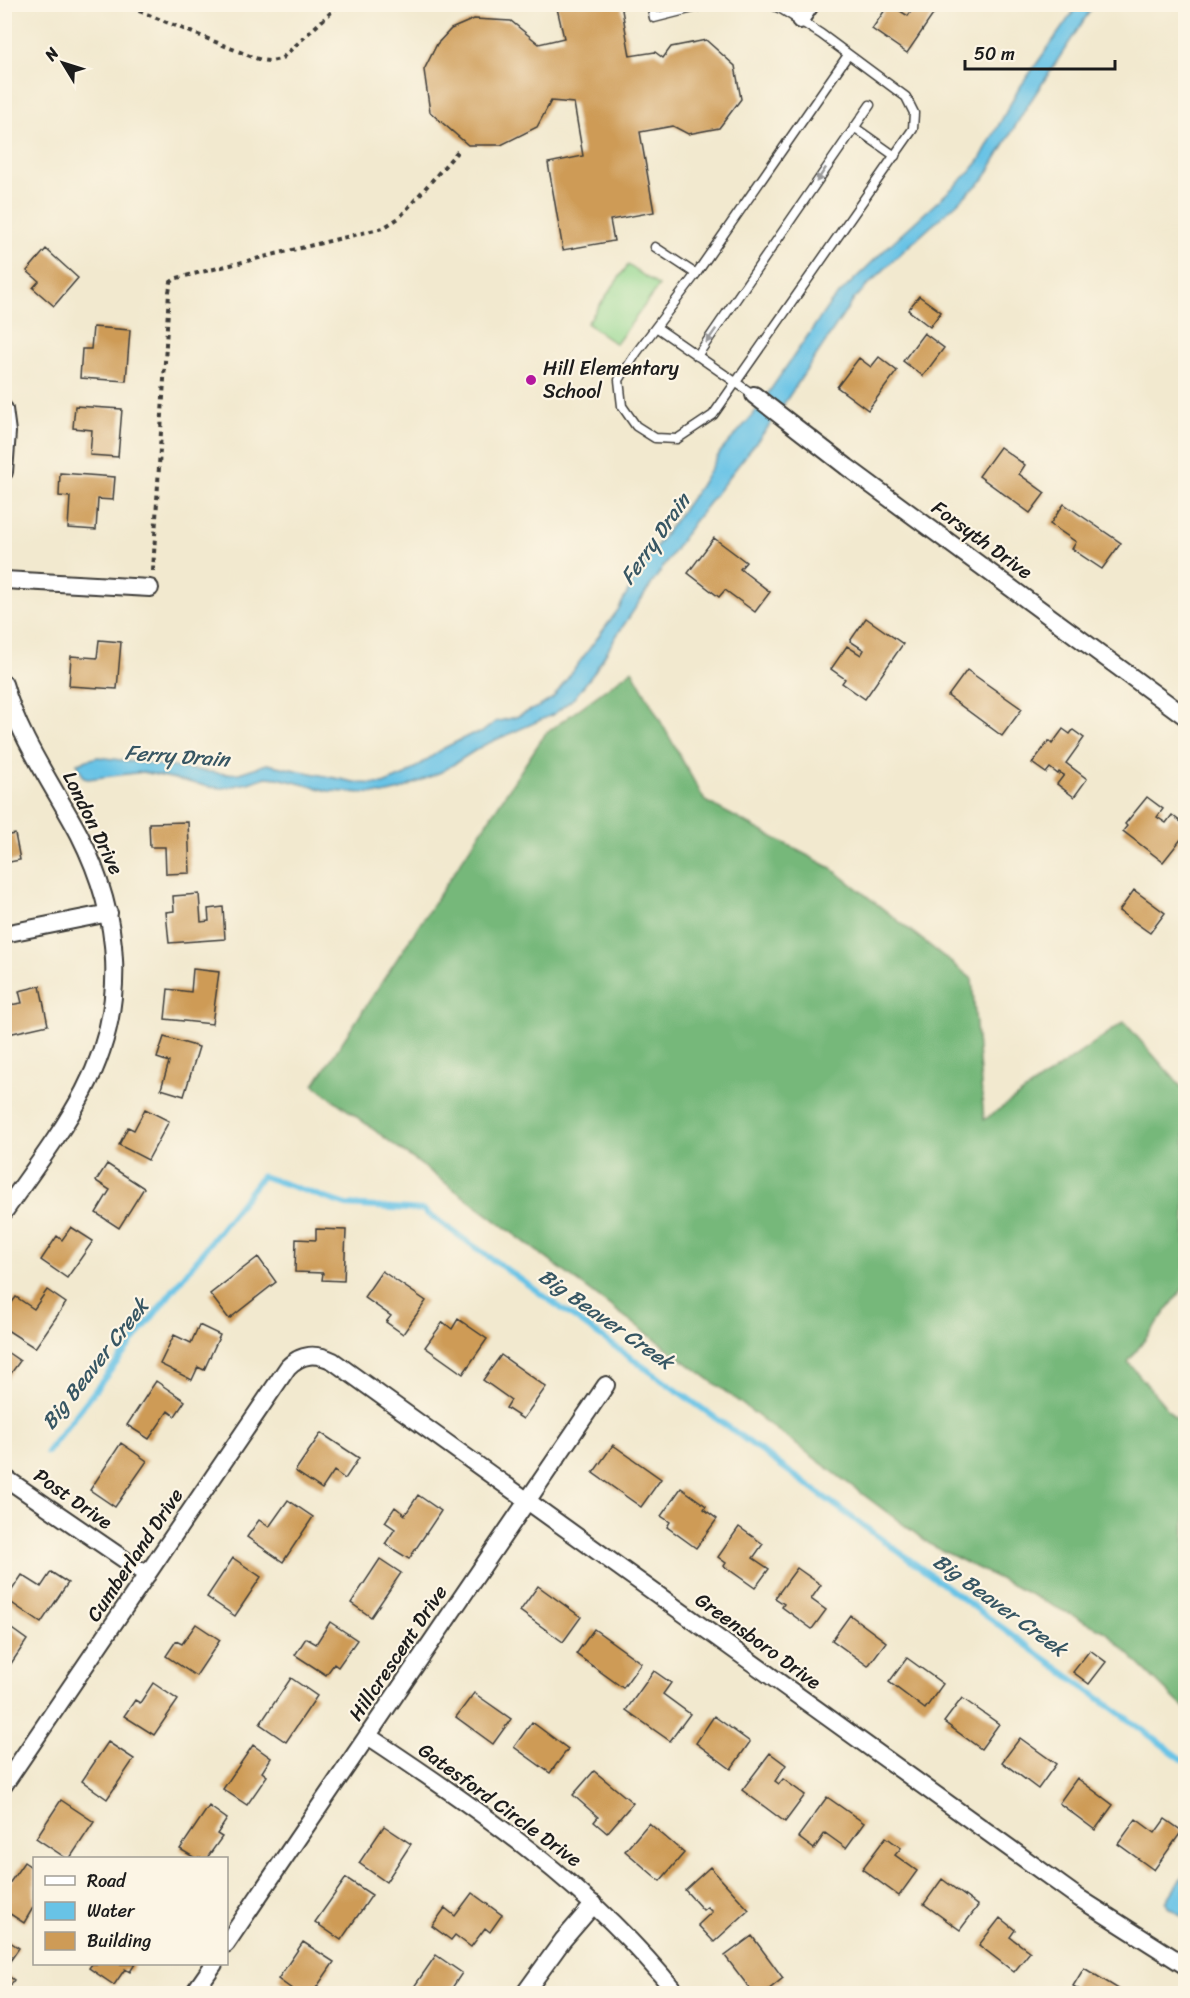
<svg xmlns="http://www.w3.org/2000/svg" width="1190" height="1998" viewBox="0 0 1190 1998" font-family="Sriracha,sans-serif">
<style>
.green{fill:#93d78f;stroke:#587a56;stroke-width:1.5}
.forest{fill:#76b87a;stroke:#496a4b;stroke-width:1.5}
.water{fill:#68c3e6;stroke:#427081;stroke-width:1.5}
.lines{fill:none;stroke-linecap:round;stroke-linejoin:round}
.stream{stroke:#68c3e6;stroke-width:6}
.building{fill:#ce9b56}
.lane-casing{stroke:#3c3b37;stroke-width:11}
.street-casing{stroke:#3c3b37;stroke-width:20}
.path{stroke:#3c3b37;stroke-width:4;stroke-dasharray:4.5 4.5;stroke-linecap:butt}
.lane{stroke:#fff;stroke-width:8}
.street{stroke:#fff;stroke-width:16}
.oneway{fill:#999}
.poi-dot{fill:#b5179e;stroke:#fcf5e5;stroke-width:2}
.labels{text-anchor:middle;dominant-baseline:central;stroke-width:4.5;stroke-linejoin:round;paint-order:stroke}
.poi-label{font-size:20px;fill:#1c1c1c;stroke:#fcf5e5;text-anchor:start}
.street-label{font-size:20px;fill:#1c1c1c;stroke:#fcf5e5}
.water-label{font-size:21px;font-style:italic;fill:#375663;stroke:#fcf5e5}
</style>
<rect width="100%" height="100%" fill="#fcf5e5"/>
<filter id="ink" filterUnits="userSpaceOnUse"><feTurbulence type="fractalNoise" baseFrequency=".0167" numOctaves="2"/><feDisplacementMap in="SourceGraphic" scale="12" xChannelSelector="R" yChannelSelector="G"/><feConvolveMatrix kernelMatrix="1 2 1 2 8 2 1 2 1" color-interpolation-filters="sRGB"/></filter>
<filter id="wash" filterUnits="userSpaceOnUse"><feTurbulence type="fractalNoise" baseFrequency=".008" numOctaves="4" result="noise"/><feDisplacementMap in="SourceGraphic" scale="24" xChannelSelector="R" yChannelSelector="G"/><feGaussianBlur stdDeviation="1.35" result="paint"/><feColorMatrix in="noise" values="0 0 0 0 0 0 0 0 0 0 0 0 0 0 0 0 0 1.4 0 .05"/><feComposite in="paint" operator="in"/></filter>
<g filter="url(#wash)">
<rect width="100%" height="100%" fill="#f2e9cf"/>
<!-- green -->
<path class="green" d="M628,265L659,286L616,344L587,323Z"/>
<!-- forest -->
<path class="forest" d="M632,670L705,801L831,868L972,979L984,1120L1124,1022L1185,1091V1286L1128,1362L1175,1418L1185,1408V1709L1106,1632L931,1545L314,1085L545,734Z"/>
<!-- water -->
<path class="water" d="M1078,5H1094L1026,108L984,179L900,254L854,299L769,426L693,523L617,635L593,674L574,698L554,714L482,746L443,771L400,790L383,794L329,791L278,778L266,777L248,783L223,788L211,787L143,772L88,779L84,778L77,763L98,757L226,774L239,773L267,764L359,783L383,784L405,775L444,748L472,734L481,733L495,722L516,717L542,705L553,698L618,610L642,566L700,486L721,451L753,415L831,302L894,241L969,173L979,161L1018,90Z
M1185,1872V1918L1168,1907L1166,1902Z"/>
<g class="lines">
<!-- stream -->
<path class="stream" d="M47,1452L262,1176L346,1205L423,1210L731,1429L1186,1762"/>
</g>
<g id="blocks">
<!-- building -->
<path class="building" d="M556,4H621L630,56L655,52L663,58L671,47L706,40L735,66L741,99L719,128L688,134L673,126L640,132L654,212L610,220L614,241L563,250L548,163L583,156L574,103L551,101L537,127L501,145H468L430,112L424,70L437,44L451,29L474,19L511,21L539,44L564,38Z
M889,4L908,16L916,4H930L937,9L907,53L872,29Z
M46,249L78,278L54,306L33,288L39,281L27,271Z
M919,296L941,312L930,327L908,310Z
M93,327L130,330L126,381L80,378L82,349H91Z
M924,333L944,348L923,376L903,361Z
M879,357L897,371L868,410L837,387L859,358L871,367Z
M75,406L122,409L118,457L90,455L92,430L73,428Z
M1000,447L1025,465L1019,474L1045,493L1030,513L979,476Z
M60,473L115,477L113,500L98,499L96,530L68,528L70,497L59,496Z
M1064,504L1121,543L1102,569L1072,549L1076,542L1050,524Z
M714,538L746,562L740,569L770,592L755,612L725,590L719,597L688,573Z
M866,618L903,644L865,699L842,683L845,679L831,669L847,646L861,655L864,650L850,641Z
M99,640L121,642L117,689L69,686L71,656L97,658Z
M967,670L1022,709L1002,736L948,696Z
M1063,729L1070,734L1073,730L1084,738L1066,763L1087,779L1074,797L1057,784L1064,775L1059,772L1058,774L1050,768L1046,773L1032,763L1049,741L1052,744Z
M1147,797L1163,809L1157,817L1166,823L1172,815L1186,826V833L1163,862L1123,831L1127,826L1125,824Z
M188,822L190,873L166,874L165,847H150L149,823Z
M15,834L20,860L4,863V836Z
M1134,890L1165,913L1150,933L1119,911Z
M199,894L201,922L209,921L208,909L223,907L225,939L169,943L166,912L174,911L173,896Z
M193,969L219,972L212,1024L165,1019L168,989L191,992Z
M40,986L48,1025L4,1035V1006L22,1003L19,991Z
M164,1037L199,1047L184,1096L161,1089L169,1062L157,1058Z
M145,1109L169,1121L148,1160L119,1145L128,1127L134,1130Z
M107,1164L144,1188L119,1228L96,1213L110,1190L96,1181Z
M71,1227L93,1241L67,1278L41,1260L57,1236L62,1240Z
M316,1229L346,1230L344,1281L322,1280L323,1273L295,1272L296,1239L316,1240Z
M258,1257L276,1282L229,1319L210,1294Z
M382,1271L426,1301L403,1334L386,1322L391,1316L364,1297Z
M47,1290L66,1303L35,1348L4,1328V1313L16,1297L34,1309Z
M458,1319L487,1339L463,1374L425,1347L443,1322L452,1329Z
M199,1325L220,1335L204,1370L198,1367L192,1380L160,1364L174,1335L191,1343Z
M4,1350L20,1361L4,1383Z
M501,1355L546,1387L523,1419L506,1408L511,1400L483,1380Z
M156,1381L185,1401L175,1416L168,1411L149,1439L127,1425Z
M321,1433L359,1458L345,1479L334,1471L322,1489L295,1471Z
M121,1443L147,1461L115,1507L90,1490Z
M613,1445L661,1479L641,1507L593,1473Z
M681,1488L706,1506L704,1509L717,1519L696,1548L667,1527L670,1522L661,1516Z
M418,1495L441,1511L409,1559L385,1544L395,1529L385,1522L395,1507L405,1515Z
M288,1500L313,1517L283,1562L247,1537L259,1520L269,1527Z
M739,1527L763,1544L753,1558L769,1569L755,1588L724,1566L726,1563L718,1557Z
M233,1558L261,1577L235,1616L207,1597Z
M380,1559L401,1573L371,1617L351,1603Z
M797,1568L821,1585L811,1599L826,1610L812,1629L782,1607L784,1604L775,1598Z
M51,1572L68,1583L41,1623L6,1599L22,1575L41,1587Z
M538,1586L581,1617L563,1642L520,1611Z
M850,1615L886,1642L868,1666L832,1640Z
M330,1622L357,1640L338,1667L334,1664L326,1675L295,1655L306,1638L316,1644Z
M196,1624L220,1640L196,1676L166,1656L176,1641L182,1644Z
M9,1627L27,1640L4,1674V1633Z
M594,1629L641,1663L623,1688L576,1654Z
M1090,1650L1106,1662L1089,1684L1073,1672Z
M907,1658L943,1684L925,1709L889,1682Z
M654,1671L671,1683L663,1694L690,1714L670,1741L626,1710Z
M291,1678L317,1696L286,1742L260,1724Z
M153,1683L178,1700L154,1735L124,1716L135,1700L140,1703Z
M474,1693L511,1719L493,1744L456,1717Z
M962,1698L999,1724L981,1749L944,1722Z
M714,1716L750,1742L731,1769L696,1743Z
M532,1722L568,1749L550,1773L514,1747Z
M1020,1738L1056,1764L1038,1789L1002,1762Z
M108,1742L134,1759L107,1799L82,1781Z
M253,1745L271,1758L262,1772L267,1776L247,1805L223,1789Z
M770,1753L786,1765L775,1781L779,1784L783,1779L805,1795L785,1822L742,1790Z
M594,1771L633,1803L607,1833L594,1822L598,1817L573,1795Z
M1077,1778L1113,1805L1095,1830L1059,1803Z
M827,1797L864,1823L846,1848L825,1833L814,1849L798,1837Z
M61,1800L94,1822L70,1858H66L36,1838Z
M209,1806L227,1819L217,1834L222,1837L207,1858H195L180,1849Z
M1136,1819L1155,1833L1165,1819L1182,1831L1154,1870L1118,1844Z
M649,1823L684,1853L660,1881L625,1851Z
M384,1826L411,1844L386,1882L359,1863Z
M886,1837L901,1848L895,1855L917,1871L899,1896L862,1869Z
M24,1862L34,1869V1906L24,1923L4,1910V1891Z
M710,1867L749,1910L714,1942L698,1925L712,1912L707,1907L703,1910L685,1890Z
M346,1878L372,1895L341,1940L315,1922Z
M942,1879L978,1906L960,1930L924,1904Z
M472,1893L502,1915L490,1932L485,1928L471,1947L455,1935L451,1940L432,1926L445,1908L455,1916Z
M1000,1918L1015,1930L1010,1937L1030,1952L1014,1972L979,1945Z
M752,1936L783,1978L763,1994H754L725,1956Z
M4,1938L19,1948L4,1970Z
M303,1942L334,1962L312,1994H299L278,1979Z
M436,1955L462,1973L448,1994H409Z
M92,1964H135L130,1972L125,1969L114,1985L89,1968Z
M1084,1968L1122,1991L1121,1994H1081L1082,1991L1073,1986Z
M4,1973L14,1980L5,1994H4Z"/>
</g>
</g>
<g filter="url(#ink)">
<use href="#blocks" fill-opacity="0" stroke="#3c3b37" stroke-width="1.5"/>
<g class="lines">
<!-- lane casing -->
<g class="lane-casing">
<path id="lane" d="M651,4L654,18L709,4
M770,4L783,10L821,34L906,97L914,113L913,129L713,415L677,439L655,438L636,426L622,406L619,380L637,352L696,274L848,55
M854,127L895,156
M655,247L696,274
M656,327L754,395
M697,356L870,105"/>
</g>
<!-- street casing -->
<g class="street-casing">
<path id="street" d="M800,20L811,4
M754,395L847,467L1186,717
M4,409L7,432L4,472
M4,580L150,588
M4,684C19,738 53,785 79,834C121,917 129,1006 84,1091C62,1133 32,1172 4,1212
M4,934L109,913
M4,1477L147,1575
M368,1736C480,1810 592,1887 677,1994
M4,1785L288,1367C302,1353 316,1353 333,1361L1079,1898L1186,1966
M226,1944L606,1385
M193,1994L214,1964
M524,1994L563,1940L594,1904"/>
</g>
<!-- path -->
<path class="path" d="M122,4L250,56C262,61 270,63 282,58L340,4
M153,571L169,292L171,282L177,278L383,228L399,218L458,151"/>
<!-- lane -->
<use href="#lane" class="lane"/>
<!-- street -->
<use href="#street" class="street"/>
</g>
<!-- one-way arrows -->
<defs><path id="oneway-solid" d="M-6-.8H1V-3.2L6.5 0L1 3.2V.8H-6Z" transform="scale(1.5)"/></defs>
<g class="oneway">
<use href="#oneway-solid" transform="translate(821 175) rotate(124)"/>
<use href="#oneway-solid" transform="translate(711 336) rotate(125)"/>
</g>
</g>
<!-- markers -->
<circle class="poi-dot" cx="531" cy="380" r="6"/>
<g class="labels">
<!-- poi labels -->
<g class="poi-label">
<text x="543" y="368">Hill Elementary<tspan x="543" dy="23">School</tspan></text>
</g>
<!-- street labels -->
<g class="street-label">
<text transform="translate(982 540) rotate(36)">Forsyth Drive</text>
<text transform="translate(93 823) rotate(64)">London Drive</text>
<text transform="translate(73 1499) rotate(35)">Post Drive</text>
<text transform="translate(135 1555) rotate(-56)">Cumberland Drive</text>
<text transform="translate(758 1641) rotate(36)">Greensboro Drive</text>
<text transform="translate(398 1653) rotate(-56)">Hillcrescent Drive</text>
<text transform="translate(500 1805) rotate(36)">Gatesford Circle Drive</text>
</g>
<!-- water labels -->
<g class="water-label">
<text transform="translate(655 539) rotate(-55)">Ferry Drain</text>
<text transform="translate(177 756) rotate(4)">Ferry Drain</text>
<text transform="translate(606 1319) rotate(35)">Big Beaver Creek</text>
<text transform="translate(95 1364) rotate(-52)">Big Beaver Creek</text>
<text transform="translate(1000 1605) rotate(36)">Big Beaver Creek</text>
</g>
</g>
<!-- margin -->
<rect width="1190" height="1998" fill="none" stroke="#fcf5e5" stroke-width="24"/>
<!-- legend -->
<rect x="33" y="1857" width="195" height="108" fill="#fcf5e5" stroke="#a29e95" stroke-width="1.5"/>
<rect x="45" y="1876" width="30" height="9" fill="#ffffff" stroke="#a29e95" stroke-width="1.5"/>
<text x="87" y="1887" font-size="18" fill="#1c1c1c">Road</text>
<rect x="45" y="1902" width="30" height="18" fill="#68c3e6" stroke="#a29e95" stroke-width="1.5"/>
<text x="87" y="1917" font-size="18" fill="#1c1c1c">Water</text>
<rect x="45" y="1932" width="30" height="18" fill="#ce9b56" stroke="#a29e95" stroke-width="1.5"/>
<text x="87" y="1947" font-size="18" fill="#1c1c1c">Building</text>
<!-- north arrow -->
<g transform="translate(63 63) rotate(308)" stroke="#fcf5e5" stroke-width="4.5" paint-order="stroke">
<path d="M0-4.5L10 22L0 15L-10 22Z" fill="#1c1c1c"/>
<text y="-9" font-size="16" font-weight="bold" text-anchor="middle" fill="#1c1c1c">N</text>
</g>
<!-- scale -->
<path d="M965 60v9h150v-9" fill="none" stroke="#1c1c1c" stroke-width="3"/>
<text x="974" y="60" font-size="18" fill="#1c1c1c" stroke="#fcf5e5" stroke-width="4.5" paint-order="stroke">50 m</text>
</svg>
